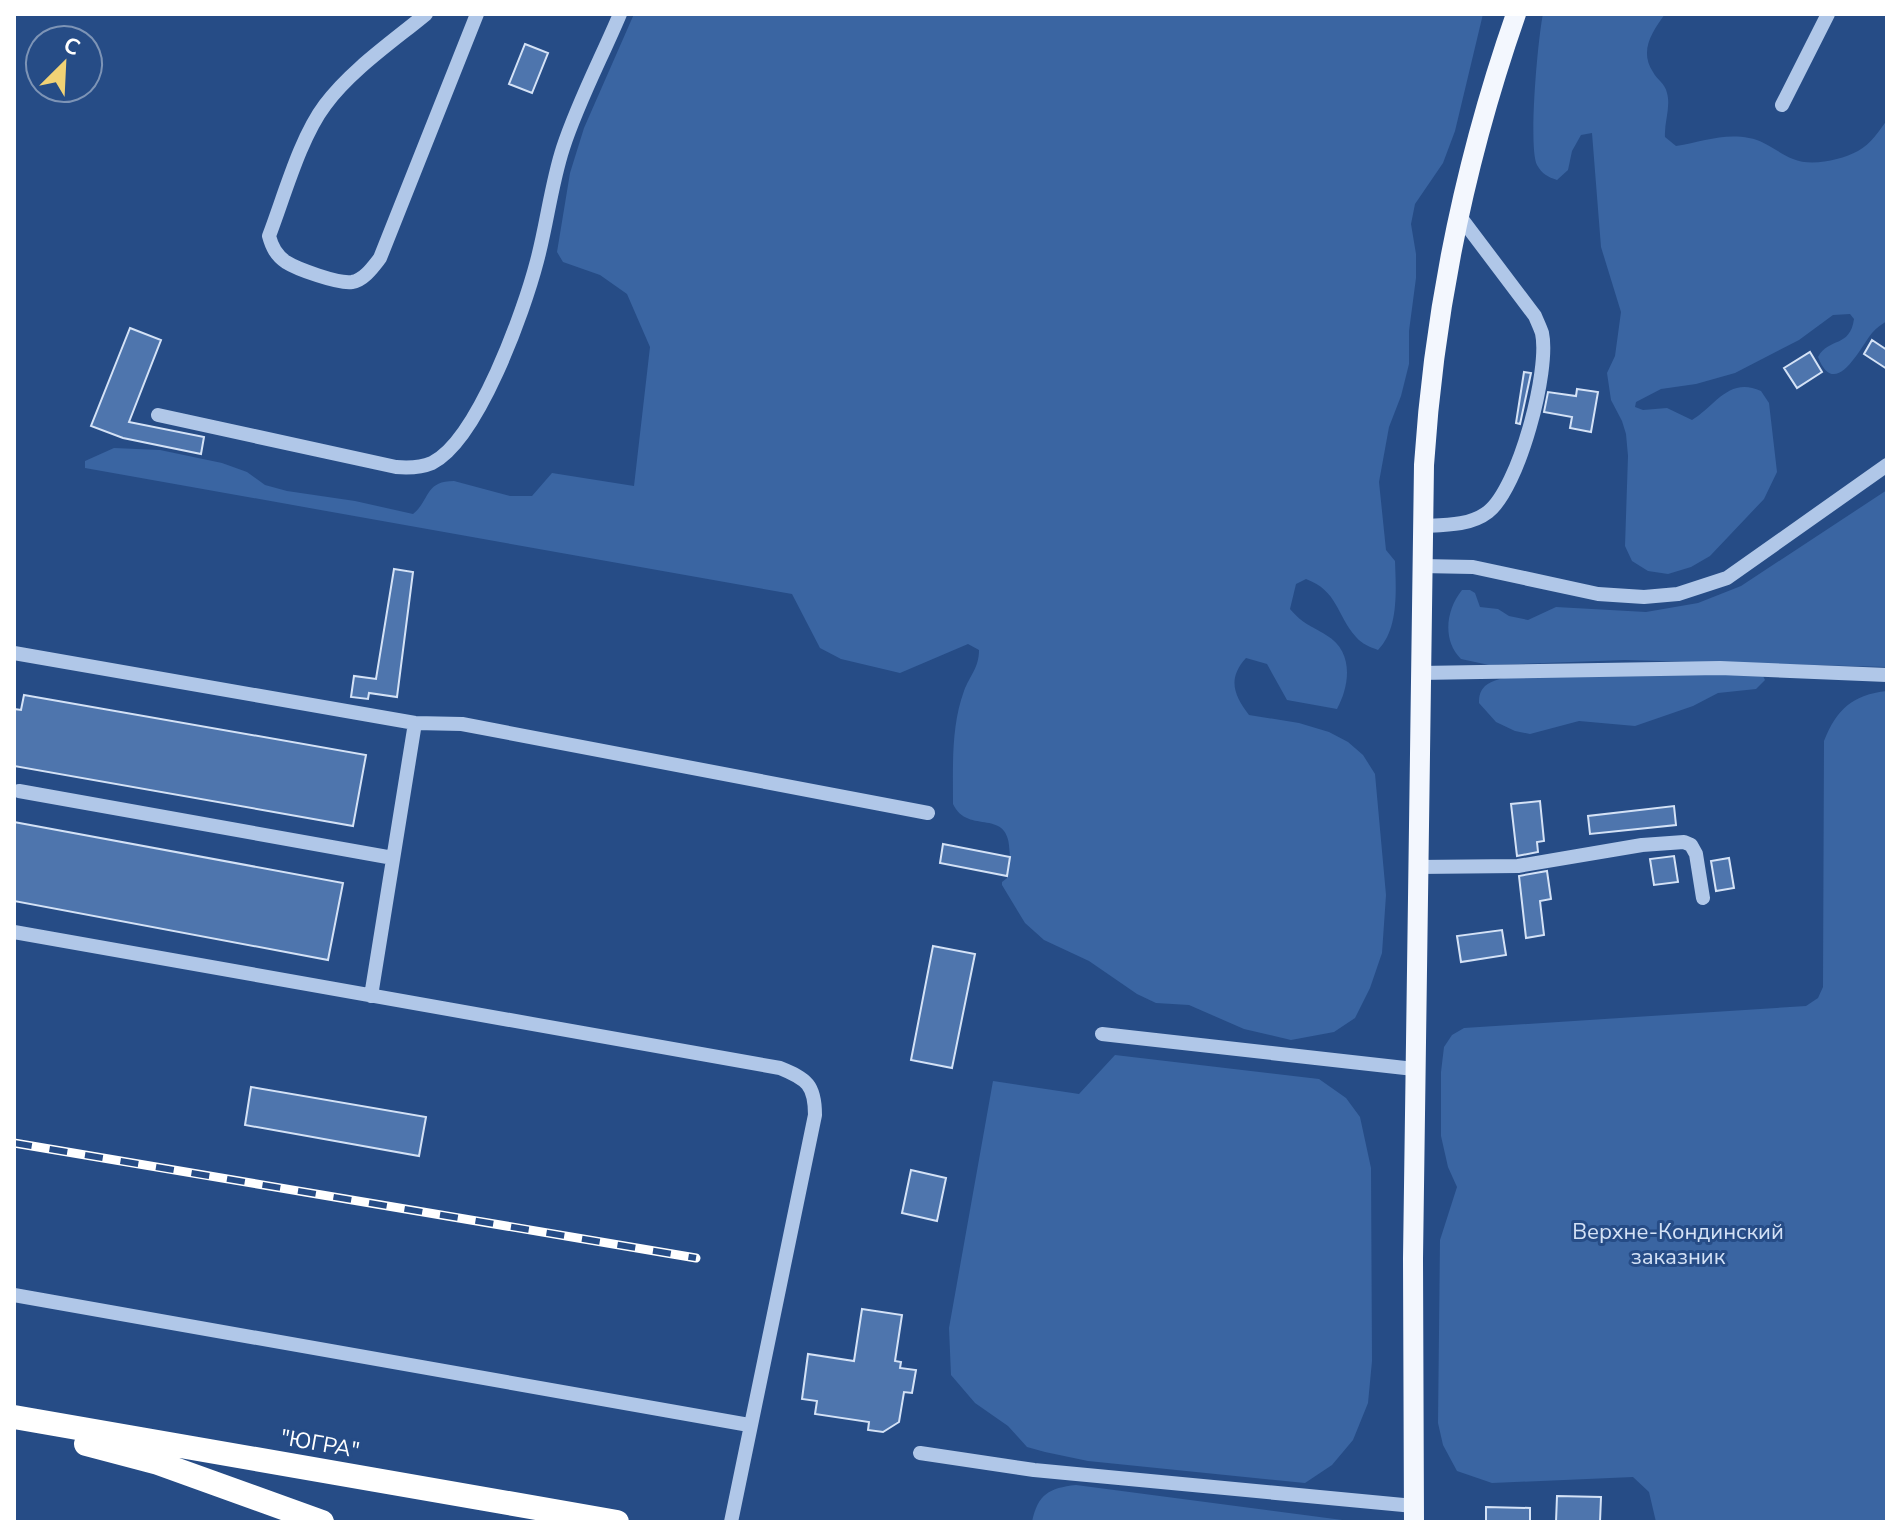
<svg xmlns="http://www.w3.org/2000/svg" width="1901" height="1536" viewBox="0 0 1901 1536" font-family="'Nunito Sans',sans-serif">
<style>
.green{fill:#3a65a2}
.building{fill:#4e75ad;stroke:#d4e2f6;stroke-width:2}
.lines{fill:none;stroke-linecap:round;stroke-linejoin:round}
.minor{stroke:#b0c7e8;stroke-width:14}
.major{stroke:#f3f7fe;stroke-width:20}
.highway{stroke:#fff;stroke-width:24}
.rail-casing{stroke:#fff;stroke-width:9}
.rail{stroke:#264c86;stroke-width:6;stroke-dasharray:18;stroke-linecap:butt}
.labels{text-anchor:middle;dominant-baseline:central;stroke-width:6;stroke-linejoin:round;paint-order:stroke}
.park-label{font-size:22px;fill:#d4e2f6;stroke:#264c86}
.street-label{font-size:22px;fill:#fff;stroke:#264c86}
</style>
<rect width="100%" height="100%" fill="#264c86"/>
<!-- green -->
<path class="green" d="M634,14H1483L1455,131L1443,163L1415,204L1411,224L1416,254V278L1409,331V364L1401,396L1389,427L1379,482L1386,550L1395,561C1396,590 1399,629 1378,650C1370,647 1362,644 1356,637C1336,614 1338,591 1306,579L1296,584L1290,609C1305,626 1309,624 1326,635C1354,651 1350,685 1337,709L1287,700L1267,664L1246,658C1227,679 1234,695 1249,715L1299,723L1329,732L1348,742L1363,755L1375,774L1386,895L1382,953L1370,988L1355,1018L1334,1032L1291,1040L1244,1029L1189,1005L1156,1003L1137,994L1089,961L1044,940L1025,923L1002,885V882L1007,878C1022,795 970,841 953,804C953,767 951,726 964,691C970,675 979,668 979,650L968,644L900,673L841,659L820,648L792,594L85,468V461L114,448L160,450L222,463L247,472L265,485L287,491L355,501L413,514C430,501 424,481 454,481L510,496H532L552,473L634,486L650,347L627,294L600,275L563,262L557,252L570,173L584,128Z
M1543,14H1665C1652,32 1639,51 1653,72C1657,80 1665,83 1667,93C1671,107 1664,122 1665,137L1676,146C1702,142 1723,133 1749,138C1764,140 1778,153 1793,159C1811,167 1841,160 1858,151C1871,144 1879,131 1887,120V321C1882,324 1876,328 1872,333C1860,348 1835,401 1818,357C1829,337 1850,348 1854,319L1850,314L1833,315L1799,340L1735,373L1696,384L1661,389L1636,402L1635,407L1643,410L1667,408L1692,420C1715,406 1729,376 1761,391L1769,403L1777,472L1764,499L1710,556L1691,567L1668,574L1648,571L1632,561L1625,546L1628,456L1626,434L1622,421L1611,400L1607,373L1615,356L1621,312L1601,247L1592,133L1581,135L1572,151L1568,170L1557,180C1548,177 1542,174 1537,165C1528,147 1538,37 1543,14Z
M1887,490V667L1625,660L1489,665L1461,659C1442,640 1446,610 1462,590H1470L1475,593L1480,607L1498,609L1509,616L1528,620L1556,607L1646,612L1698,603L1741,586Z
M1623,671L1763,676L1765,680L1756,689L1718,693L1693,706L1635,726L1579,721L1530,734L1515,731L1496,722L1479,703C1479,696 1480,691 1485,686C1503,669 1595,672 1623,671Z
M1887,691V1522H1656L1649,1492L1633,1477L1492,1483L1457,1471L1443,1445L1438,1423L1440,1240L1457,1187L1448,1167L1441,1136V1072L1444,1047L1452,1035L1464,1028L1806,1006L1818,998L1823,987L1824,741C1837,709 1852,695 1887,691Z
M1115,1055L1319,1079L1346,1098L1360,1117L1371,1168L1372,1361L1368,1403L1353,1440L1332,1465L1305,1483L1088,1461L1045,1452L1027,1447L1008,1426L975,1403L951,1375L949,1328L993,1081L1079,1094Z
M1076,1485L1350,1521L1352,1522H1032C1038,1494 1049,1488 1076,1485Z"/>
<!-- building -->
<path class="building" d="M525,44L548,53L532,93L509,84Z
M130,328L161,340L129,422L204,437L201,454L123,438L91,426Z
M1872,340L1887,350V369L1864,354Z
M1810,352L1822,372L1797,388L1784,368Z
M1524,372L1531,373L1520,424L1516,423Z
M1577,389L1598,392L1591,432L1570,428L1572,417L1544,412L1548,392L1576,396Z
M394,569L413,572L397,697L369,693L368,699L351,697L354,676L376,679Z
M24,695L366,755L353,826L14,766V709L21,710Z
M1540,801L1544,841L1537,842L1538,852L1517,856L1511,804Z
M1674,806L1676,825L1590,834L1588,816Z
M14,822L343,883L328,960L14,901Z
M943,844L1010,857L1007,876L940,863Z
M1674,856L1678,882L1654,885L1650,859Z
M1729,858L1734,888L1716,891L1711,861Z
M1547,871L1551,899L1540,901L1544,935L1526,938L1519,876Z
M1502,930L1506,955L1461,962L1457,936Z
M933,946L975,954L952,1068L911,1060Z
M251,1087L426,1117L419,1156L245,1125Z
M911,1170L946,1178L937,1221L902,1213Z
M862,1309L902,1315L895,1361L901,1362L900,1368L916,1370L912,1393L904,1392L899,1422L883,1432L868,1430L869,1422L815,1414L817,1401L802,1399L808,1354L854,1361Z
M1557,1496L1601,1497L1600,1522H1556Z
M1486,1507L1530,1508V1522H1486Z"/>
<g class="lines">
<!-- minor -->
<path class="minor" d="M426,14C392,42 351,70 325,105C300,138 284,197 269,236C272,247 276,255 286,262C297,269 338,284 352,282C364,280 373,267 380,258L477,14
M1782,105L1828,14
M158,415L396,467C408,468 420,468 432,463C478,440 524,311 537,261C547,224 551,185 563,148C578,102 601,59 620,14
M1422,526C1444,525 1470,526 1488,512C1519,488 1550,370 1542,333C1540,327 1537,321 1535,316L1458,214
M1421,566L1473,567L1598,594L1644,597L1678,594L1727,578L1887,465
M14,653L415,723L462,724L928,813
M1420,673L1720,668L1887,675
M19,791L393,858
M1417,867L1518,866L1642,845L1684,842L1691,845L1696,854L1703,898
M14,932L780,1068C807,1079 815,1085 815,1115L731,1522
M371,996L415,723
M1102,1034L1414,1069
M14,1295L749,1425
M920,1453L1034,1470L1414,1506"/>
<!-- major -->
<path class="major" d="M1414,1522L1413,1259L1424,465C1434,311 1465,160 1516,14"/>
<!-- highway -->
<path class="highway" d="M14,1417L617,1522
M86,1444L158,1463L322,1522"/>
<!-- rail casing -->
<g class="rail-casing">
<path id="rail" d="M14,1143L696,1258"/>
</g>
<!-- rail -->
<use href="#rail" class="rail"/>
</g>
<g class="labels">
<!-- park labels -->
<g class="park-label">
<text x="1678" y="1232">Верхне-Кондинский<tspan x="1678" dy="25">заказник</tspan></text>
</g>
<!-- street labels -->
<g class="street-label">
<text transform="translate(320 1444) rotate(10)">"ЮГРА"</text>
</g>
</g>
<!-- border -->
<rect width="1901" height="1536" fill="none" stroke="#ffffff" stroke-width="32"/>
<!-- north arrow -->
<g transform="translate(64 64) rotate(24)"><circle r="38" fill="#264c86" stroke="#7d94b6" stroke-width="2"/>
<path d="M0-6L14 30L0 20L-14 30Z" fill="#f1d275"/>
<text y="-12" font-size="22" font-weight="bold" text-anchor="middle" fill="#ffffff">С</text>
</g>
</svg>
